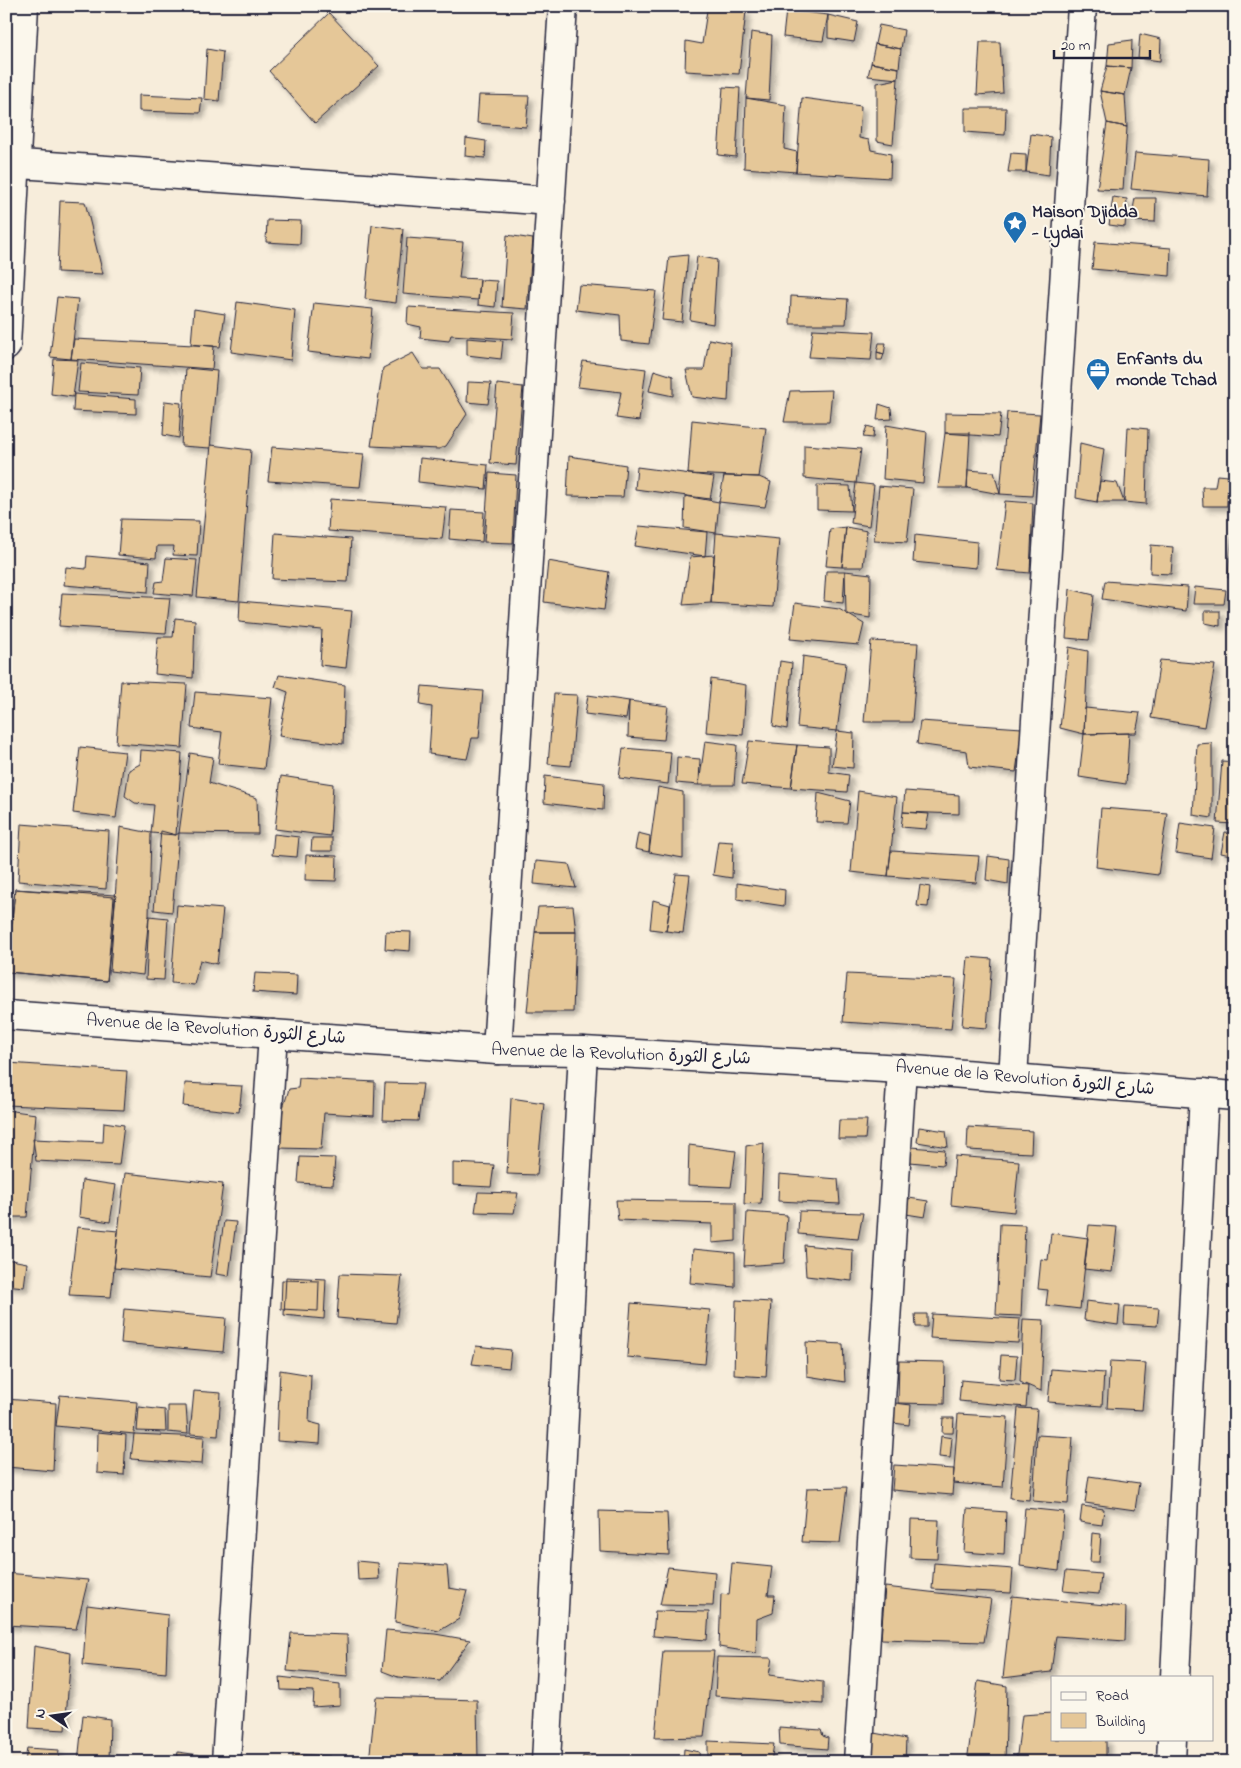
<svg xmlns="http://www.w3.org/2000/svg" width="1241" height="1768" viewBox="0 0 1241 1768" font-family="'Indie Flower','Playpen Sans Arabic',sans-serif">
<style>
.building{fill:#e5c798;stroke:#22223b;filter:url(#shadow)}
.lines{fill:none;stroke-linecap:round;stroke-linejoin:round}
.street-casing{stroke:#22223b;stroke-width:31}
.secondary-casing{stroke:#22223b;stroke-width:31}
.street{stroke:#fbf7ec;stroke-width:28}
.secondary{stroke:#fbf7ec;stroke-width:28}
.labels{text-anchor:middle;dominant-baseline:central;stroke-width:4;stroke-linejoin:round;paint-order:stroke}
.poi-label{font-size:18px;font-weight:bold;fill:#22223b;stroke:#fbf7ec;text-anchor:start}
.street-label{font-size:18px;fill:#22223b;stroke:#fbf7ec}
</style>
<defs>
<filter id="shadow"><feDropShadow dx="4.5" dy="4.5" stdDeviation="2.5" flood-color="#0004"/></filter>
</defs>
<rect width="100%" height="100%" fill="#f7eddb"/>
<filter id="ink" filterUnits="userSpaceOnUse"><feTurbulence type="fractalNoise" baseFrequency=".02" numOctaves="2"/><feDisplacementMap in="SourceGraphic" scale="10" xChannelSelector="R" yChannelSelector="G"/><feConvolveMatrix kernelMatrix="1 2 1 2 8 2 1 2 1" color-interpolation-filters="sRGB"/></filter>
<g filter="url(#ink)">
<!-- building -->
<path class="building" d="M707,10L746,11L739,74L685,71L686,41L702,44Z
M786,10L828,15L823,41L783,37Z
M329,13L379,66L315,123L269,71Z
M828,15L858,22L854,42L828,38Z
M879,25L904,30L901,49L875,44Z
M751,32L772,35L769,100L746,98Z
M1140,34L1161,39L1160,61L1138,58Z
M1132,40L1131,68L1107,66L1109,43Z
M980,42H1000L1003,93L977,95Z
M875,44L901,49L899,68L871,63Z
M207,49L223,52L219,101L204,99Z
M871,63L899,68L898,79L868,76Z
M1107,66L1131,68L1125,95L1100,91Z
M898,79L893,144L877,141V83Z
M723,87L740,88L736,157L718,155Z
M1100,91L1125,95L1127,127L1107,123Z
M139,95L202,98L200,113L139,111Z
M479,95L529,96L526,127L477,123Z
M746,98L786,105L784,149L797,152L796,172L744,168Z
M802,98L861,106L859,138L869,140L871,150L891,154L890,178L796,172Z
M965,108H1006L1005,135L965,132Z
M1107,123L1127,127L1123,190L1097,189Z
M1031,134L1051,137L1049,175L1026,172Z
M466,138L486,141L485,158L465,156Z
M1011,153L1026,154V172H1008Z
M1135,153L1209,159L1207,196L1131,189Z
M1113,197L1127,199L1125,227L1109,225Z
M1135,198H1156L1155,222L1131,221Z
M60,201L85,202L103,274L57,272Z
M267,220L301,221L300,244L266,242Z
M372,225L403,229L396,303L365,299Z
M507,235L533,239L527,309L502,307Z
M407,238L463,242L459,278L480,279L478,300L403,294Z
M1095,242L1171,248L1170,276L1092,269Z
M688,255L682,322L662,320L669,257Z
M697,256L717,260L713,324L690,320Z
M480,280L497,281L495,307L478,305Z
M579,285L656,291L649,344L621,341L620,315L576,310Z
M791,296L848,299L846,324H790Z
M57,297L78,299L71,359L50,357Z
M237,302L295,310L291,360L231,352Z
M314,303L373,309L368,359L308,352Z
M408,307L514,313L512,339L451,335L449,341L420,338L421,327L407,324Z
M194,309L225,314L220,347L191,344Z
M813,329L874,332L871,360L809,357Z
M467,338L503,341L501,359L467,355Z
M74,339L214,346L212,369L71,359Z
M709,339L731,343L728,401L692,397L686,370H704Z
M879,343H886L884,354L877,352Z
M877,352L884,354L882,360H877Z
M413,353L423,369H440L467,414L446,446L439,449L371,446L383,368Z
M54,359L78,360L73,397L51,394Z
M583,361L646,369L639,421L616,418L621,392L578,387Z
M81,363L140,368L138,395L78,392Z
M186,368L217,371L210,448L181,446Z
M654,370L673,376V396L649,391Z
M468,382L491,383L488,404L467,402Z
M497,384L523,387L516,465L490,463Z
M832,390L829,422H784L790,391Z
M74,394L136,399V414L73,411Z
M165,401L181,403L179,438L163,435Z
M879,404L891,408L892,419L877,420Z
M1007,412L1040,414L1032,496L1000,494Z
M945,413L1001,414L998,437L945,433Z
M692,420L766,428L759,477L688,474Z
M886,425L927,432L923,483L883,479Z
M867,426L874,428L873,438L863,437Z
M1128,427L1148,429L1146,504L1124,502Z
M945,433H970L967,488H938Z
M1080,443L1104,449L1097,502L1076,498Z
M211,445L251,450L239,601L197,597Z
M804,445L861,449L856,483L804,478Z
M272,447L364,454L360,487L268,481Z
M569,456L626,465L623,497L567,496Z
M420,458L488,465L486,489L418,482Z
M637,467L714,477L710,499L635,489Z
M968,470L994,472L1000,494L967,488Z
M489,473L516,475L513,543L484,542Z
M1217,475L1228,476L1227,506H1203L1202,487H1215Z
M724,476L759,477L771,482L765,507L719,502Z
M1100,481L1117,483L1124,502H1097Z
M856,483L874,485L869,526L851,523Z
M817,485L850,486L852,511L817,510Z
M879,486L913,489L907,542L874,540Z
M685,496L719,502L716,533L684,528Z
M330,499L446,507L442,539L328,531Z
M1005,501L1033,503L1030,573L997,570Z
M1234,507L1235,508V579L1228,578Z
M451,510L484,512L482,542L449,539Z
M121,519L199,521L197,556L173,555L174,546H157L156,558L118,555Z
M639,526L707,532L705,556L635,546Z
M846,527L842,567L826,566L830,529Z
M846,527L867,531L863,567H842Z
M275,533L351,539L348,582L272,579Z
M716,533L779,539L773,607L711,603Z
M915,535L977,542L976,568L913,562Z
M1151,545L1173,547L1171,574L1150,573Z
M714,555L711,603L683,605L690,557Z
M87,556L150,562L148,592L64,585L66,567L86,569Z
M166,558L197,560L193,596L154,593L156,582L163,581Z
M548,561L609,572L604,610L544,602Z
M826,571H845L843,603L824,601Z
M845,571L871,574L870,618L846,614Z
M1105,581L1188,587L1186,611L1102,599Z
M1195,587L1226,590L1224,604H1193Z
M1070,589L1094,595L1089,640L1066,638Z
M62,593L170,598L166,633L59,626Z
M240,601L352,611L346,668L320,665L322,630L239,622Z
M795,603L839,609L864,624L859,645L790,639Z
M1205,611H1220V626L1205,623Z
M175,618L195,620L193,678L155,674L158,637H173Z
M871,641L918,643L912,722H864Z
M1069,647L1088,651L1084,734L1060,728Z
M803,656L846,663L837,731L797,727Z
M1160,660L1215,665L1204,727L1151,718Z
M780,661L792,663L787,729L773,726Z
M279,675L345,685L343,744L279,736L288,692L275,687Z
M711,679L746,685L743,735L706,732Z
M121,681L187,684L182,748L116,743Z
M422,686L483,691L479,738H472L467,759L429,754L432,707L420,705Z
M195,692L272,698L264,769L218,764L222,732L191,728Z
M554,694L577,695L571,766L548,764Z
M588,695L629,701L626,719L585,714Z
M629,701L668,706L664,740L628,737Z
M1085,708L1140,713L1136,733L1084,734Z
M920,721L1022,728L1016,772L969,767L967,751L917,744Z
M837,731L854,733L853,768L832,766Z
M1129,733L1126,784L1079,777L1084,734Z
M705,741L737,745L734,785H699Z
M749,741L797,745L791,788L742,784Z
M1212,743V818L1193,815L1197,744Z
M797,745L829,747V772L849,775L847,792L791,788Z
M80,747L125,752L116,818L73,813Z
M623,748L671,752L668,784L619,778Z
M141,750L182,753L176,835L151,833L154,805L135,803L125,796L129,770L140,764Z
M190,753L213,757L209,783L257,798L258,834L179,833Z
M677,757L700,759L699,785L676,783Z
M1222,761L1235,762V824L1217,823Z
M281,776L333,784L330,836L275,829Z
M545,776L604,783L603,810L544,803Z
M658,787L683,792V858L649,852Z
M858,791L897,797L888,876L851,872Z
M905,791L959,795V814L903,812Z
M818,793L850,801L847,823L816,822Z
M1101,808L1167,813L1158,875L1096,867Z
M903,812L929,814L926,829L901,827Z
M1180,823L1215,828L1211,858L1176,853Z
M21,824L109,831L106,889L18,881Z
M120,827L151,833L149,916L143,975L110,971Z
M161,831L176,835L179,833L172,912L154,910Z
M1225,832L1235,833V856L1221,853Z
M638,833L650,836L649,852L635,849Z
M274,834L299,837L297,857L272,855Z
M312,838H332V851H311Z
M718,841L733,842L732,878L713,875Z
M891,851L979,856L976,883L888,876Z
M306,855L337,856L336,881L305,880Z
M988,856L1009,859L1008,884L986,880Z
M536,861L569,864L576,888L534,884Z
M676,874L690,875L683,933L666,931Z
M737,883L785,890L784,906L737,899Z
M920,885L930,887L928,907L917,906Z
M15,889L114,897L107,981L7,972Z
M15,889L116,895L107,981L7,972Z
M653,900L670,905L666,931L650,929Z
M177,905L223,909L217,964L200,960L194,985L171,983Z
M573,906L576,932H535L538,907Z
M149,916L168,918L164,980L146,979Z
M386,931L411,932L410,951L385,949Z
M535,932H576L573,1012H527Z
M968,957L992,959L987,1028L962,1026Z
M255,973L297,975L296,995L253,992Z
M847,974L956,979L951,1029L843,1022Z
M8,1063L127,1071L124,1110L6,1105Z
M299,1078L375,1082L374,1116L324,1113L321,1149L279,1148L283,1108L289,1089L298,1088Z
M185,1083L242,1086L239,1112L183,1106Z
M385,1083L423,1084L418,1121L383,1120Z
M511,1098L544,1103L537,1175L507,1174Z
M6,1110L36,1114L27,1217H6Z
M839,1120H867L865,1139H838Z
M104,1122L124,1125L119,1165L36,1161L33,1139L103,1142Z
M919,1127L946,1131L948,1147L917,1142Z
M968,1127L1032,1131L1031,1153L967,1150Z
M764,1143L761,1203L744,1204L746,1146Z
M689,1145L736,1151L731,1187L688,1185Z
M912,1147L945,1150L943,1165L910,1162Z
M955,1156L1019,1161L1014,1212L951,1205Z
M300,1157L335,1158L333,1185L298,1183Z
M453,1163L494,1165L491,1187L453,1185Z
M125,1173L223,1184L210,1277L114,1268Z
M779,1174L838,1179L840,1204L778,1201Z
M82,1180L116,1185L110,1222L79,1217Z
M478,1192L518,1193L514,1213L475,1212Z
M909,1198L928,1201L925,1217L906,1214Z
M616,1200L736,1202V1241L712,1243V1224L618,1220Z
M799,1211L863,1213L858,1239L798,1234Z
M747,1212L787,1215L784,1263L744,1266Z
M224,1221L236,1222L229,1276L216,1274Z
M1000,1224L1025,1225L1021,1316L996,1315Z
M1089,1225L1117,1227L1112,1272L1084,1269Z
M77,1227L118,1231L111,1297L69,1295Z
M1051,1233L1088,1238L1080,1309L1046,1305L1048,1290L1038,1289L1041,1259L1048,1260Z
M804,1245L853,1250L852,1281L806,1276Z
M693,1249L735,1253V1287L690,1283Z
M6,1259L27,1263L24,1287L6,1285Z
M340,1274L402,1276L396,1323L337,1318Z
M286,1277L326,1279L324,1319L284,1315Z
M282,1280L319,1281L318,1311L281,1309Z
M736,1300L771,1302L766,1377L734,1375Z
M1086,1301L1120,1305L1118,1325L1084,1320Z
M631,1303L710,1310L705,1364L627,1357Z
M1125,1306L1159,1308L1157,1326L1124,1324Z
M124,1309L226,1318L223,1352L121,1343Z
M915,1314H927V1327H916Z
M932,1314L1020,1319L1018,1343L930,1338Z
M1023,1319L1044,1320L1041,1391L1020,1382Z
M806,1342L843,1344L845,1382L807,1376Z
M476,1346L511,1350L509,1368L472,1364Z
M1001,1355L1017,1356L1015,1380L999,1379Z
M899,1361L945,1362L944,1404L898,1403Z
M1110,1361L1146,1363L1142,1410L1107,1408Z
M1051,1369L1104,1373L1102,1406L1048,1402Z
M280,1370L311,1375L309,1422L321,1425L320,1444L277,1441Z
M961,1380L1028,1386L1026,1407L959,1401Z
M194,1391L221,1393L218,1436L190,1434Z
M60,1395L137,1402L134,1434L56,1426Z
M6,1399L56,1403L53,1471L6,1467Z
M895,1403L911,1405L909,1425L893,1423Z
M168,1406H186L188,1434L168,1432Z
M139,1407L165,1410L166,1432L137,1431Z
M1018,1408L1037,1409L1029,1500L1010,1498Z
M958,1414L1008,1417L1003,1487L953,1483Z
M943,1418H954L953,1433H942Z
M98,1432L126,1435L124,1475L97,1473Z
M134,1434L204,1437L202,1464L131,1459Z
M1037,1435L1073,1437L1068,1504L1033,1501Z
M941,1436L952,1438L950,1458L939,1457Z
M894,1465L954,1469L952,1495L892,1490Z
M1089,1476L1139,1483L1135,1510L1085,1503Z
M847,1487L840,1543L802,1542L807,1488Z
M1082,1506L1104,1509L1102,1525L1080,1522Z
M1025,1508L1064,1512L1059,1571L1020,1566Z
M967,1509L1006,1512L1004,1555L964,1552Z
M599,1511L667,1513L669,1555L600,1551Z
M911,1519L939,1520L937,1559L910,1558Z
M1092,1533L1101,1534L1099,1562H1090Z
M357,1561L378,1563L379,1579L358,1580Z
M400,1563L447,1566L449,1588L467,1591L459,1619L439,1631L395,1622Z
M732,1563L772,1567L768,1595H775L773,1613L757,1619L756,1653L719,1647L721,1594L729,1595Z
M934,1563L1013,1569L1011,1593L932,1589Z
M668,1567L715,1572L713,1606L660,1605Z
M1066,1571L1101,1574L1099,1594L1063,1591Z
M6,1573L88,1580L76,1629L6,1625Z
M885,1587L991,1599L984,1642L881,1639Z
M1012,1596L1126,1607L1125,1641L1056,1636L1051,1672L1003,1678Z
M87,1605L168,1615L166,1673L83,1665Z
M655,1611L709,1612L707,1640L653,1636Z
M386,1630L435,1634L470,1640L440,1681L398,1677L382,1671Z
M291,1633L347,1635L348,1676L287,1671Z
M34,1646L71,1653L65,1730L29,1728Z
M663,1651H714L704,1737L655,1738Z
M717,1657L772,1658L769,1675L823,1682V1704L715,1696Z
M280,1677L340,1684V1705L313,1707L314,1691L281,1690Z
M978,1681L1007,1686L1005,1762H967Z
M376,1697L477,1700L478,1762H369Z
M1052,1713V1739H1106V1762H1016L1022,1715Z
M83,1715L110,1719L109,1762H78Z
M779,1727L821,1730L823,1736L828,1738L827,1749L780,1745Z
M874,1733L906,1739L905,1762H870Z
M708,1741L774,1744L771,1762H708Z
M27,1748L59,1750L58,1762H25Z
M684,1749L699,1752L700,1762H683Z
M178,1752L199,1755L198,1762H176Z
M293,1754L330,1756V1762H293Z
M583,1756L602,1759V1762H582Z"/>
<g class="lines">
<!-- street casing -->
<g class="street-casing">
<path id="street" d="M6,163L551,201
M6,346L24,6
M497,1050L563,6
M1013,1077L1082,6
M1175,1677L1204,1093
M226,1762L273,1034
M546,1762L583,1051
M858,1762L902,1069
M1171,1762L1172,1739"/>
</g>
<!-- secondary casing -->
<g class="secondary-casing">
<path id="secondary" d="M6,1015L497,1050L583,1051L902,1069L1235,1096"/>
</g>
<!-- street -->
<use href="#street" class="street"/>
<!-- secondary -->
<use href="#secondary" class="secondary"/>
</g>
</g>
<!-- icons -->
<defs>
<g id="sight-pin" transform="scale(1.25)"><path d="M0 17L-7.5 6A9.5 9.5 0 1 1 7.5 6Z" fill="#1f6fb2" stroke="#fbf7ec"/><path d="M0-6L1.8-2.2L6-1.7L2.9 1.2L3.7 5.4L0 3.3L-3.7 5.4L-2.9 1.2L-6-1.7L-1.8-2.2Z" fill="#fff"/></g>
<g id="office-pin" transform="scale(1.25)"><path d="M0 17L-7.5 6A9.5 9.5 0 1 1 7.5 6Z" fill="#1f6fb2" stroke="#fbf7ec"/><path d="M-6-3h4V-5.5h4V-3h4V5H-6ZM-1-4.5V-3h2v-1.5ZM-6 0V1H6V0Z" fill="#fff"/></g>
</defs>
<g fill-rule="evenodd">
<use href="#sight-pin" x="1015" y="223"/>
<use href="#office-pin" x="1098" y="370"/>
</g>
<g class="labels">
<!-- poi labels -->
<g class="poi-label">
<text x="1032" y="213">Maison Djidda<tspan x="1032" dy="21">- Lydai</tspan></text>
<text x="1116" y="360">Enfants du<tspan x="1116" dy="21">monde Tchad</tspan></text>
</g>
<!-- street labels -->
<g class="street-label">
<text transform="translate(216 1030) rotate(4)">Avenue de la Revolution شارع الثورة</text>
<text transform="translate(621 1055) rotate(2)">Avenue de la Revolution شارع الثورة</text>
<text transform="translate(1025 1079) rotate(5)">Avenue de la Revolution شارع الثورة</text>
</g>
</g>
<!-- margin -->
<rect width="1241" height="1768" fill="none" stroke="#fbf7ec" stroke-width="25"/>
<rect x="12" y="12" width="1216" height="1743" fill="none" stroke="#22223b" stroke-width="2" filter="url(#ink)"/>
<!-- legend -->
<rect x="1051" y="1676" width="162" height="65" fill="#fbf7ec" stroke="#a4a2a5"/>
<rect x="1061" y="1692" width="25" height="8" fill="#fbf7ec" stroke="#a4a2a5"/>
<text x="1096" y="1700" font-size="15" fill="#22223b">Road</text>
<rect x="1061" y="1713" width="25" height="15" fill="#e5c798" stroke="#a4a2a5"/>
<text x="1096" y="1726" font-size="15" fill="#22223b">Building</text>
<!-- north arrow -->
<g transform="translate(52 1716) rotate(283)" stroke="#fbf7ec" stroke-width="4" paint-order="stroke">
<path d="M0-4L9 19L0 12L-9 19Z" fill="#22223b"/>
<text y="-8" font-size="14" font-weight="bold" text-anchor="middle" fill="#22223b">N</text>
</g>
<!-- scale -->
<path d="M1054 50v8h96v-8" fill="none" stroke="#22223b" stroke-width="2.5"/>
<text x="1061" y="50" font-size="15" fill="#22223b" stroke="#fbf7ec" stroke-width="4" paint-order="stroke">20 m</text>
</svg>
